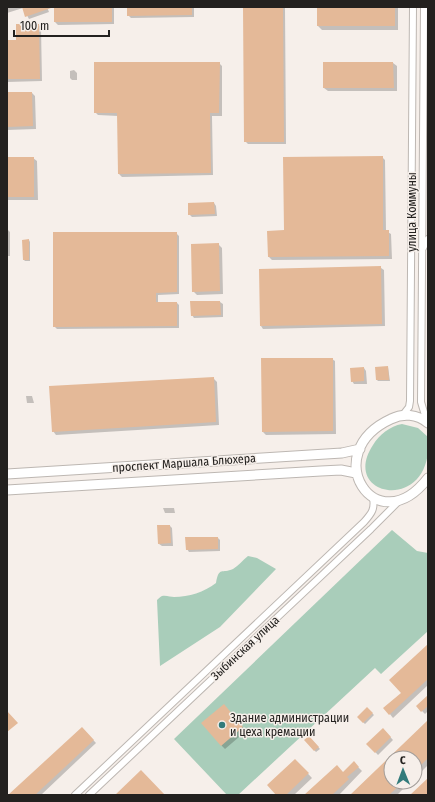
<svg xmlns="http://www.w3.org/2000/svg" width="435" height="802" viewBox="0 0 435 802" font-family="'Fira Sans Condensed',sans-serif">
<style>
.green{fill:#a9cdba}
.shadow{fill:#0003}
.building{fill:#e4b998}
.lines{fill:none;stroke-linecap:round;stroke-linejoin:round}
.street-casing{stroke:#bdb7b2;stroke-width:8}
.secondary-casing{stroke:#bdb7b2;stroke-width:11}
.street{stroke:#fff;stroke-width:6}
.secondary{stroke:#fff;stroke-width:9}
.poi-dot{fill:#327b7b;stroke:#f6efea;stroke-width:1.5}
.labels{text-anchor:middle;dominant-baseline:central;stroke-width:3;stroke-linejoin:round;paint-order:stroke}
.street-label{font-size:12px;fill:#23211f;stroke:#f6efea}
.poi-label{font-size:12px;fill:#23211f;stroke:#f6efea;text-anchor:start}
</style>
<rect width="100%" height="100%" fill="#f6efea"/>
<!-- green -->
<path class="green" d="M402,424L418,428L428,437C435,515 338,498 373,445C379,435 390,426 402,424Z
M392,530L417,551L428,553V631L381,674L375,668L238,795H227L174,739Z
M248,556L257,558L276,569L220,627L160,666L157,600C159,598 160,597 162,596C166,595 171,597 174,597C189,597 204,592 216,583C219,566 222,574 233,569C238,566 243,560 248,556Z"/>
<!-- shadow -->
<path class="shadow" d="M7,7H47L49,12L29,19L23,8L7,13Z
M55,7H114V24L58,25L55,22Z
M128,7H194V17L131,18L128,15Z
M244,7H285L286,144H248L245,141Z
M318,7H398V30H322L318,26Z
M39,25L41,28L42,81L7,82V41H17Z
M219,63L222,66V116H212L213,175L122,177L119,174L118,116L98,115L95,112Z
M324,63H393L397,66V91H328L324,88Z
M74,70L77,73V80H72L70,78V71Z
M7,93H32L35,96L36,129L7,130Z
M382,157L385,160L386,231L391,234L392,259L272,260L269,257L285,231Z
M7,158H33L37,161L38,200H7Z
M214,203L216,206L217,216L192,217L189,214Z
M7,229L10,232V256H7Z
M176,233L179,236V294L158,295V303H177L179,305V328L57,329L54,326Z
M29,240L30,242V261H25L24,260Z
M218,244L222,248L223,294L197,295L193,291Z
M381,268L384,270L385,326L263,329L261,326Z
M220,302L223,304V317L194,318L192,315Z
M332,359L335,361L336,434L266,435L263,432Z
M388,367L390,381H378L377,380Z
M364,368L366,371L367,384H354L352,381Z
M213,378L217,382L219,425L56,435L53,431Z
M26,396H32L34,403H27Z
M163,508H174L175,513H165Z
M170,526L172,528L173,546H162L159,544Z
M218,538L220,540V551L189,552L187,549Z
M428,645V685L393,718L385,708L402,693Z
M428,696V711L425,714L417,706Z
M367,708L374,715L365,724L358,717Z
M227,709L246,731L225,749L221,745Z
M428,722V765L415,778V758H391V782H410L397,795H351Z
M82,728L96,743L41,795H10Z
M383,729L393,740L378,755L368,744Z
M309,737L320,749L316,752L305,740Z
M295,760L312,778L294,795H278Z
M354,763L362,771L339,795H308L343,773Z"/>
<!-- building -->
<path class="building" d="M22,7H51V8L25,17Z
M54,7H112V22H54Z
M127,7H192V15L127,16Z
M243,7H283L284,142H244Z
M317,7H395V26H317Z
M16,24H39L40,79H7V40H16Z
M94,62H220L219,113H210L211,173L118,174L117,113H94Z
M323,62H393L394,88H323Z
M7,92H32L33,126L7,127Z
M383,156V230H389V256L268,257L267,231L284,230L283,157Z
M7,157H34V197H7Z
M214,202L215,214L188,215V203Z
M53,232H177V292L156,293V302H177V326L53,327Z
M29,239V260H23L22,240Z
M219,243L220,291L192,292L191,244Z
M381,266L382,324L260,326L259,269Z
M190,301H220L221,315L191,316Z
M261,358H333V431L262,432Z
M388,366L389,380H376L375,367Z
M364,367V381L351,382L350,368Z
M214,377L216,422L52,432L49,386Z
M157,525H170L171,543L158,544Z
M185,537H218V549L186,550Z
M428,644V679L389,715L383,708L401,693L389,680Z
M428,695V706L421,712L416,706Z
M224,704L243,727L221,746L201,723Z
M367,707L373,713L363,723L357,717Z
M7,711L18,723L7,732Z
M428,720V758L415,771V758H391V782H403L389,795H350Z
M82,727L94,740L35,795H8Z
M383,728L391,737L375,753L366,744Z
M309,736L319,747L314,751L304,740Z
M295,759L309,773L286,795H276L267,785Z
M354,761L359,767L347,777L349,779L332,795H304L337,765L343,772Z
M141,770L165,795H115Z
M428,778V795H410Z"/>
<g class="lines">
<!-- street casing -->
<g class="street-casing">
<path id="street" d="M424,7L421,402L427,422
M423,248L428,239
M402,416L409,407L410,401L413,7
M75,795L364,522C372,513 375,509 373,497
M89,795L371,529L400,500"/>
</g>
<!-- secondary casing -->
<g class="secondary-casing">
<path id="secondary" d="M428,423C417,414 403,413 391,419C317,453 376,545 428,478
M7,474L342,453L360,449
M7,490L321,471L341,470L356,473"/>
</g>
<!-- street -->
<use href="#street" class="street"/>
<!-- secondary -->
<use href="#secondary" class="secondary"/>
</g>
<!-- markers -->
<circle class="poi-dot" cx="222" cy="725" r="4"/>
<g class="labels">
<!-- street labels -->
<g class="street-label">
<text transform="translate(412 212) rotate(-90)">улица Коммуны</text>
<text transform="translate(184 463) rotate(-4)">проспект Маршала Блюхера</text>
<text transform="translate(245 648) rotate(-43)">Зыбинская улица</text>
</g>
<!-- poi labels -->
<g class="poi-label">
<text x="230" y="718">Здание администрации<tspan x="230" dy="14">и цеха кремации</tspan></text>
</g>
</g>
<!-- border -->
<rect width="435" height="802" fill="none" stroke="#23211f" stroke-width="16"/>
<!-- north arrow -->
<g transform="translate(403 770) rotate(359)"><circle r="19" fill="#f6efea" stroke="#a29d99"/>
<path d="M0-3L7 15L0 10L-7 15Z" fill="#327b7b"/>
<text y="-6" font-size="11" font-weight="bold" text-anchor="middle" fill="#23211f">С</text>
</g>
<!-- scale -->
<path d="M14 30v6h95v-6" fill="none" stroke="#23211f" stroke-width="2"/>
<text x="20" y="30" font-size="12" fill="#23211f" stroke="#f6efea" stroke-width="3" paint-order="stroke">100 m</text>
</svg>
